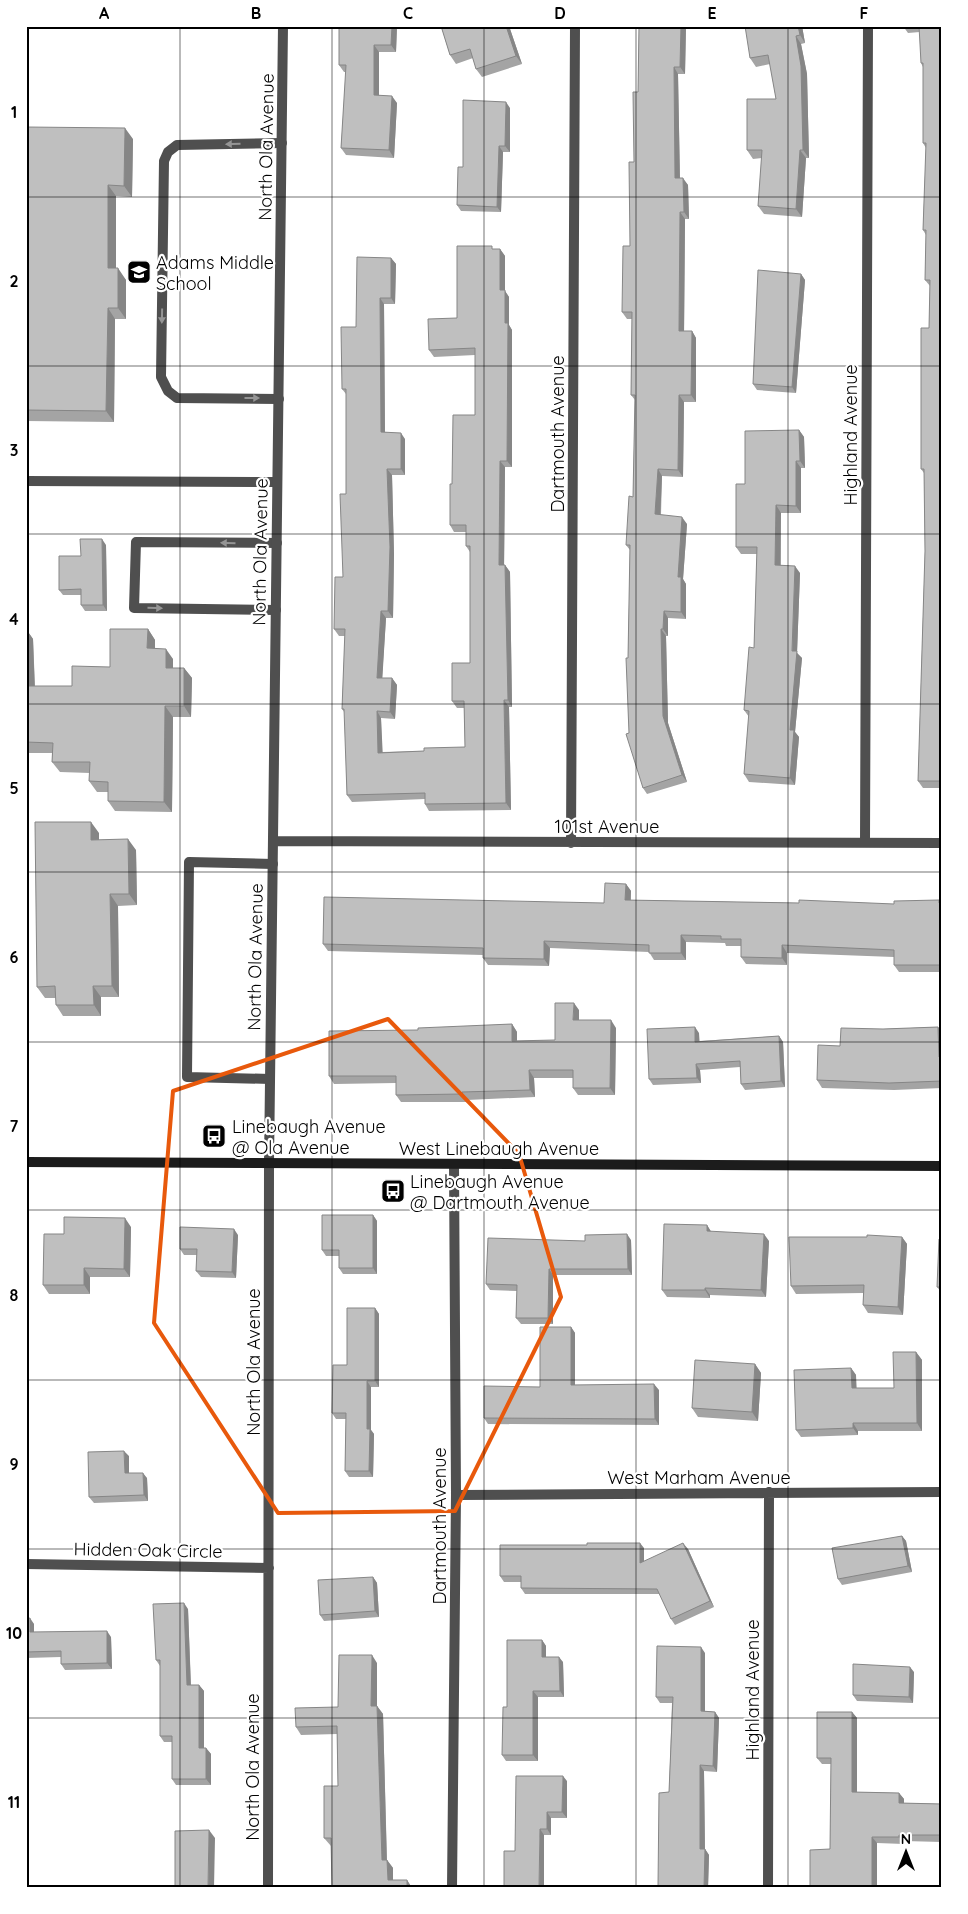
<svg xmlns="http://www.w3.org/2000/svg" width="968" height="1914" viewBox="0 0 968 1914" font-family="Quicksand,sans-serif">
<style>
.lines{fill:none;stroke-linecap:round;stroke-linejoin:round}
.lane{stroke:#4f4f4f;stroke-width:10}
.street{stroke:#4f4f4f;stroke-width:10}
.secondary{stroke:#1c1c1c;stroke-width:10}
.wall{fill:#a4a4a4}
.shaded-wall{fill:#868686}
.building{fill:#bfbfbf;stroke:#868686}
.oneway{fill:#959595}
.marked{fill:none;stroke:#e8590c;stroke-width:4;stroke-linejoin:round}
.grid{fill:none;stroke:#000;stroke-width:1;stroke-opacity:0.55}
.labels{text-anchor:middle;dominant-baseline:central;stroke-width:4.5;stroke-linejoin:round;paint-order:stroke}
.street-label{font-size:18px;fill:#000;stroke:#fff}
.poi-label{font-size:18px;fill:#000;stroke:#fff;text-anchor:start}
.neatline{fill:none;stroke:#000;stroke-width:2}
.grid-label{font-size:16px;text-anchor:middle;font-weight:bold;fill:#000}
</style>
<rect width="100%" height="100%" fill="#fff"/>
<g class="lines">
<!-- lane -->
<path class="lane" d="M279,399L177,398L168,391L161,377L164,161L168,152L177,145L282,143
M26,481L277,482
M276,610L134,608L136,542L277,543
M270,1079L187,1077L189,862L273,864"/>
<!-- street -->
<path class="street" d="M273,841L942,843
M571,843L575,26
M865,843L868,26
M456,1495L942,1492
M26,1564L269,1568
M268,1888L269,1163L283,26
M452,1888L456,1495L454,1165
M768,1888L769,1492"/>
<!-- secondary -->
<path class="secondary" d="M26,1162L942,1166"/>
</g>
<!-- wall -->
<path class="wall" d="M339,26H397L396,52H379V95L397,103L394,158L346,155L341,148L346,72H344L339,65Z
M441,26H509L522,64L482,77L476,69L473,58L456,64L450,55Z
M639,26H686L685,74H678L680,178L688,185L689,219H685L684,331H692L696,338V402H684L683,477L662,476L661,515L687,524L683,579L686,584V619L668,618V636H666L668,723L687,782L647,794L643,788L629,733L628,658L630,550L626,545L633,497L635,400L631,395L632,319H627L622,312L630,246L638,92Z
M802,26L805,43L801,44L807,74L809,158H806L802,217L764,214L758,206L762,158L753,159L747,150L776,99L770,64L756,67L750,58Z
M903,26H942V788H923L918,781L925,551L924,473L921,469L929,328L930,286L925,280L926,235L923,230L926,148L923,143V67L921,63L920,32L908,33Z
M510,108V152H503L501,212L461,211L457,205L463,167Z
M26,127L133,139L132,197L116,196V268L126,280V319H115L114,422L26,421Z
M494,249H500L505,256V291L509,297V325L512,330V467H505L504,565H505L510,572L512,707H509L511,810L429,811L425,804V799L352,802L347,795L345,713L342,709L345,636H339L334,629L343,577L346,494V394L342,389L391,258L396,264L395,304H384L385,432L405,439V475H392L394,554L393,618H386L382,678H392L397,685L395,719L381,718L382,752L424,751L465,747L464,708H457L452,701L470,663V552L466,546V532H454L450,525L452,484L475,415V355L434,357L429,350L457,318Z
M801,274L805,280L796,393L757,390L753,384Z
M799,430L804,437L805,468H801V513H781V565L800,573L797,653L802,658L795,732L799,737L795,785L749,782L744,774L749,717L744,710L754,648L757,554H741L736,547L745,484Z
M106,545L107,611H85L81,605V595H63L59,590L81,556Z
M26,629L33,639L35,686H72L110,667L148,629L155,640V648L173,659V668H184L192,678L191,717H173L172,812L115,811L108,801V792H97L89,781L90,773L60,772L52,762V753H26Z
M99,833V840L136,850L137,905L118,906L119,997H101V1016H63L56,1005V998H45L37,987Z
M626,884L631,891V900L799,903L894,904L939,900L941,903H942V972H899L894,965V957L787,953V965L746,964L741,957V946H726L725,943L686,942V960H654L649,952L550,948L549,966L488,965L483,958V955L328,951L323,944L604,903Z
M579,1010V1020L616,1028L615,1095H578L573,1088V1078H534L535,1097L467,1100V1102H401L396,1095V1083L334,1084L329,1076L418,1030L512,1024L517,1032V1041L555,1040Z
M938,1027L942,1033V1088L894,1090L822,1088L817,1080L840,1046L883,1029Z
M699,1033V1041L779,1036L783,1042L785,1087L745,1090L741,1084L740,1067L700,1070L701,1083L653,1085L649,1079Z
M373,1215L377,1221V1274H343L339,1268V1256H326L322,1250Z
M707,1225L711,1232L769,1241L766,1297L710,1295V1298L667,1297L662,1290Z
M131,1227L130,1277H90V1294H49L43,1285L64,1234Z
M238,1235L236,1278L201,1277L196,1271L197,1255H184L180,1249Z
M902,1237L907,1244L903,1315L868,1313L863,1305V1293L796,1294L791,1286Z
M942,1239V1293L937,1287Z
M631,1240L632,1275H553V1324H521L516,1318L517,1291L490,1290L486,1284L585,1241Z
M375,1308L379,1314V1387H371V1430L374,1434L373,1477H349L345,1471L346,1419H336L332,1413L347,1365Z
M571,1327L575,1333V1385L659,1390V1425L488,1424L484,1418L540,1387Z
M916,1352L922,1360V1431H858V1435L801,1437L796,1430L851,1368L856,1375V1388H894Z
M755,1364L761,1373L758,1421L698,1417L692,1408Z
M129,1456V1473L147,1478L148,1501L94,1503L89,1497Z
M902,1536L906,1541L912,1572L842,1585L838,1579Z
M644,1548V1562L688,1549L714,1607L675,1625L671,1619L660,1594H525L521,1588V1582H504L500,1576Z
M373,1577L377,1583L379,1617L324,1621L320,1615Z
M188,1609L191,1685H199L204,1691V1748H206L211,1754V1785H176L172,1779V1742H164L160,1736V1666L156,1660Z
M26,1619L34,1624V1632L111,1637L112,1669L65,1670L61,1664V1657L26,1658Z
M542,1640L546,1646V1657L563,1662L564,1697H538V1761H506L502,1755L507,1707Z
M705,1653V1711L715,1712L719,1718L717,1772L704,1771L705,1849L709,1855L708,1888H659L658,1886L669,1792L672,1703H660L656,1697Z
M377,1663V1706L383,1714L387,1860L393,1868V1880H407L412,1888H332L331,1846L324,1838L338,1786L337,1734L301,1735L296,1727L338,1707Z
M914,1672L913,1703L857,1701L853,1695Z
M852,1712L857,1718V1792L899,1793L904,1799V1803L942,1804V1842L904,1841V1844L877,1843V1888H810L830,1849L831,1764H822L817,1758Z
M567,1781V1818H551V1835H544L515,1851Z"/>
<!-- shaded-wall -->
<path class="shaded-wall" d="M392,26H397L396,52L391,45Z
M506,26H509L522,64L516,56Z
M681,26H686L685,74L680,67Z
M798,26H802L805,43L800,35Z
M796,36L801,44L807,74L809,158L803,150Z
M374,45L379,52V103L374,95Z
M674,67L678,74L680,185L675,178Z
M392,96L397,103L394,158L389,150Z
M506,102L510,108V152L505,146Z
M125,128L133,139L132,197L124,186Z
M499,146L503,152L501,212L497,207Z
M800,150L806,158L802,217L796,209Z
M683,178L688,185L689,219L684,212Z
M108,185L116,196V280L108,268Z
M680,212L685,219L684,338L679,331Z
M500,249L505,256V291L509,297V325L512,330V467L507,461L505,323L500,290Z
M391,258L396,264L395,304L391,298Z
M118,268L126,280V319L118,308Z
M801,274L805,280L796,393L792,387Z
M380,298L384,304L385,439L381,432Z
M108,308L115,319L114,422L106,411Z
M692,331L696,338V402L691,395Z
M679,395L684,402L683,477L678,470Z
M799,430L804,437L805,468L800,461Z
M401,433L405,439V475L401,469Z
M500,461L505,467L504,572L499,565Z
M796,461L801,468V513L796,506Z
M387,469L392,475L394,554L393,618L388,611Z
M658,469L662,476L660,521L655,514Z
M776,505L781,513L780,572L775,565Z
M682,517L687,524L683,579L686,584V619L681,612L678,577Z
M102,539L106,545L107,611L103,605Z
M505,565L510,572L512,707L508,700Z
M795,566L800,573L797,653L802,658L795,732L799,737L795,785L790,778V730Z
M381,611L386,618L382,684L377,678Z
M664,611L668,618V636L663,629Z
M26,629L33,639L35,696L28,686Z
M148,629L155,640V659L147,648Z
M661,629L666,636L668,723L687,782L682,775L663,716Z
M166,649L173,659V678L166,668Z
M184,668L192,678L191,717L184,706Z
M392,678L397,685L395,719L390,712Z
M504,700L509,707L511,810L506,803Z
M165,706L173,717L172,812L164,802Z
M377,711L381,718L383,759L378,753Z
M91,822L99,833V851L91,840Z
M128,839L136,850L137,905L129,894Z
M626,884L631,891L630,907L625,900Z
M110,894L118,906L119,997L112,986Z
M681,935L686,942V960L681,953Z
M544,941L550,948L549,966L544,959Z
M782,945L787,953V965L782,958Z
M93,986L101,997V1016L94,1005Z
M574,1003L579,1010V1027L573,1020Z
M611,1020L616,1028L615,1095L610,1088Z
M512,1024L517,1032V1048L512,1041Z
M695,1027L699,1033L700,1048L695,1042Z
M938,1027L942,1033V1061L939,1057Z
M779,1036L783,1042L785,1087L781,1081Z
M696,1064L700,1070L701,1083L697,1078Z
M529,1070L534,1078L535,1097L530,1090Z
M462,1092L467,1100V1102L462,1094Z
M373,1215L377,1221V1274L373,1268Z
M125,1218L131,1227L130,1277L124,1269Z
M707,1225L712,1233L707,1231Z
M234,1229L238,1235L236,1278L232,1272Z
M627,1234L631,1240L632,1275L628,1269Z
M764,1234L769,1241L766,1297L761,1290Z
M902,1237L907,1244L903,1315L898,1307Z
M84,1268L90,1277V1294L84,1285Z
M549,1269L553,1275V1324L548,1318Z
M705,1288L710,1295V1298L705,1290Z
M375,1308L379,1314V1387L375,1381Z
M571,1327L575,1333V1391L571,1385Z
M916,1352L922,1360V1431L917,1423Z
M755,1364L761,1373L758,1421L752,1412Z
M851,1368L856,1375L857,1396L852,1388Z
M367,1381L371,1387V1430L374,1434L373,1477L369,1471L367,1429Z
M654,1384L659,1390V1425L655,1419Z
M853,1423L858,1431V1435L853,1428Z
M124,1451L129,1456V1479L125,1473Z
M143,1473L147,1478L148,1501L144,1495Z
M902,1536L906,1541L912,1572L908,1566Z
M640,1543L644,1548V1569L640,1563Z
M683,1543L688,1549L714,1607L710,1601Z
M373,1577L377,1583L379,1617L375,1611Z
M184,1603L188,1609L191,1691L187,1685Z
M30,1618L34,1624V1638L30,1632Z
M107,1631L111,1637L112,1669L107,1663Z
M542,1640L546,1646V1662L542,1657Z
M701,1647L705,1653V1717L701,1711Z
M372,1655L377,1663V1714L371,1706Z
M559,1657L563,1662L564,1697L560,1691Z
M910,1667L914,1672L913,1703L909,1697Z
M199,1685L204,1691V1754L199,1748Z
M533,1691L538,1697V1761L533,1755Z
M377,1706L383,1714L387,1868L382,1860Z
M715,1712L719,1718L717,1772L713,1766Z
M852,1712L857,1718V1799L852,1792Z
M206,1748L211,1754V1785L206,1779Z
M700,1765L704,1771L705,1855L700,1849Z
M563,1776L567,1781V1818L562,1812Z
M899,1793L904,1799V1809L899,1803Z
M547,1812L551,1818V1835L547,1829Z
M540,1829L544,1835V1888H539Z
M209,1830L215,1838L214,1888H208Z
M899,1835L904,1841V1844L899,1837Z
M872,1837L877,1843V1888H872Z
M705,1849L709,1855L708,1888H704Z
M387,1860L393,1868V1888L388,1880Z
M407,1880L412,1888H407Z"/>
<!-- building -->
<path class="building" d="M339,26H392L391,45H374V95L392,96L389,150L341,148L346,65H339Z
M441,26H506L516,56L476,69L470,49L450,55Z
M639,26H681L680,67H674L675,178H683L684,212H680L679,331H692L691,395H679L678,470L658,469L655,514L682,517L678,577H681V612L664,611L663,629H661L663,716L682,775L643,788L626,734L629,733L626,658H628L630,545H626L629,496L633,497L635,395H631L632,312H622L623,246H630L629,162H634L633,92H638Z
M745,26H798L800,35L796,36L801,66L803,150H800L796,209L758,206L762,150H747V99H776L768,55L750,58Z
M919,26H942V781H918L925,551L924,469H921V328H929L930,280H925L926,230H923L926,143H923V63H921Z
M463,100L506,102L505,146H499L497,207L457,205L458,167H463Z
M26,127L125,128L124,186L108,185V268H118V308H108L106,411L26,410Z
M457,246H492V249H500V290H505V323H508L507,461H500L499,565H505L508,700H504L506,803L425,804V793L347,795L344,709H342L345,629H334L335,577H343L340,494H346V389H342L341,327H356L357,257L391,258V298H380L381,432L401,433V469H387L390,547L388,611H381L377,678H392L390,712L377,711L378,753L424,751V748L465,747L464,701H452V663H470V546H466V525H450V484H452L453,415H475V348L429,350L428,319L457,318Z
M758,270L801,274L792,387L753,384Z
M799,430L800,461H796V506L776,505L775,565L795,566L792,651H797L790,730H794L790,778L744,774L749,711L744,710L749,647L754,648L757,547H736V484H745V431Z
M80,539H102L103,605H81V589L59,590V556H81Z
M110,629H148L147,648L166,649V668H184V706H165L164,802L108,801V782L89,781L90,762H52L53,743L26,742V643L28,686H72V666L110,667Z
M35,822H91V840L128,839L129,894H110L112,986H93L94,1005H56L55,986L37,987Z
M605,883L626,884L625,900L799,903V900L894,904V901L939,900V903H942V965H894V950L782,945V958L741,957V939H721V936L681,935V953H649V945L544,941V959L483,958V948L323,944L324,897L604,903Z
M555,1003H574L573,1020H611L610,1088H573V1070H529L530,1090L462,1092V1094L396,1095V1076H329V1031L418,1030V1028L512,1024V1041L555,1040Z
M695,1027V1042L779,1036L781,1081L741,1084L740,1061L696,1064L697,1078L649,1079L647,1029Z
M938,1027L939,1057H942V1081L889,1083L817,1080L818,1045L840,1046L841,1028L883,1029Z
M322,1215H373V1268H339V1250H322Z
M64,1217L125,1218L124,1269L84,1268V1285H43L44,1234H64Z
M664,1224L707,1225V1231L764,1234L761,1290L705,1288V1290H662Z
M180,1227L234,1229L232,1272L196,1271L197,1249H180Z
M627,1234L628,1269H549L548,1318H516L517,1285L486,1284L488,1238L585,1241V1235Z
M867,1235L902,1237L898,1307L863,1305L864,1285L791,1286L789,1237H867Z
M939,1239H942V1287H937Z
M347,1308H375V1381H367V1429H370L369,1471H345L346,1413H332L333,1365H347Z
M540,1327H571V1385L654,1384L655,1419L484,1418V1386L540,1387Z
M893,1352H916L917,1423H853V1428L796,1430L794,1370L851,1368L852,1388H894Z
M695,1360L755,1364L752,1412L692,1408Z
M124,1451L125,1473H143L144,1495L89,1497L88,1452Z
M902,1536L908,1566L838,1579L832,1548Z
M587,1543H640V1563L683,1543L710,1601L671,1619L657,1589L521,1588V1576H500V1545H587Z
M373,1577L375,1611L320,1615L318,1580Z
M184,1603L187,1685H199V1748H206V1779H172V1736H160V1660H156L153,1604Z
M30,1618V1632L107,1631V1663L61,1664V1651L26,1652V1619Z
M507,1640H542V1657H559L560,1691H533V1755H502L503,1707H507Z
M657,1646L701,1647V1711L715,1712L713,1766L700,1765V1849H705L704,1888H671V1887L658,1886L659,1793L669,1792L673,1697H656Z
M339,1655H372L371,1706H377L382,1860H387L388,1880H407V1888H332L331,1838H324V1786H338L337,1726L296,1727L295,1708L338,1707Z
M853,1664L910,1667L909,1697L853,1695Z
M817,1712H852V1792L899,1793V1803L942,1804V1835H899V1837H872V1888H810V1850L830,1849L831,1758H817Z
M516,1776H563L562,1812H547V1829H540L539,1888H504V1851H515Z
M209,1830L208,1888H152V1887H175V1831Z"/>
<!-- one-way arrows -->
<defs><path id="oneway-solid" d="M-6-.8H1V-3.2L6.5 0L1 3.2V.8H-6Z" transform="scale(1.25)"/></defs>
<g class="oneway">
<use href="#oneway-solid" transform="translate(233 144) rotate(179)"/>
<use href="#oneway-solid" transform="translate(162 316) rotate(91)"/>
<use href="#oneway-solid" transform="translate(252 398)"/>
<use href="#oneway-solid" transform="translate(228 543) rotate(-179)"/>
<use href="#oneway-solid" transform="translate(155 608) rotate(1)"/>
</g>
<!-- marked area -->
<path class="marked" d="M388,1019L519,1154L561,1297L455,1511L278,1513L154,1323L173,1091Z"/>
<!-- grid -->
<path class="grid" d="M180,26V1888M332,26V1888M484,26V1888M636,26V1888M788,26V1888M26,197H942M26,366H942M26,534H942M26,704H942M26,872H942M26,1042H942M26,1210H942M26,1380H942M26,1549H942M26,1718H942"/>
<!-- icons -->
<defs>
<g id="school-square" transform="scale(1.25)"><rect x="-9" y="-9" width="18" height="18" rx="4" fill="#000" stroke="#fff"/><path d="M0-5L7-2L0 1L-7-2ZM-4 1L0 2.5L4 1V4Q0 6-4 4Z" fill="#fff"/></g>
<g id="bus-square" transform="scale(1.25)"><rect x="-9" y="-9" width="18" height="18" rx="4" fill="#000" stroke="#fff"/><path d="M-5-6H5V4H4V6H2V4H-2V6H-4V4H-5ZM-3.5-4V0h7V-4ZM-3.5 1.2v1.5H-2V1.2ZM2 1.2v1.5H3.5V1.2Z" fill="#fff"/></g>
</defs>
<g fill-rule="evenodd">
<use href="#school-square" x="139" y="272"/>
<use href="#bus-square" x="214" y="1136"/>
<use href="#bus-square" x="393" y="1191"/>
</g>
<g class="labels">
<!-- street labels -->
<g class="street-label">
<text transform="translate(266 147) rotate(-89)">North Ola Avenue</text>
<text transform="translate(557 434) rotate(-90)">Dartmouth Avenue</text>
<text transform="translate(850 435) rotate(-90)">Highland Avenue</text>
<text transform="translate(260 552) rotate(-89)">North Ola Avenue</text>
<text x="607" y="826">101st Avenue</text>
<text transform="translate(255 957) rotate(-89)">North Ola Avenue</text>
<text x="499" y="1148">West Linebaugh Avenue</text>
<text transform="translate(253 1362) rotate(-90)">North Ola Avenue</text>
<text x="699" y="1477">West Marham Avenue</text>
<text transform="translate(439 1526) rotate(-90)">Dartmouth Avenue</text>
<text transform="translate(148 1550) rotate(1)">Hidden Oak Circle</text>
<text transform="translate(752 1690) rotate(-90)">Highland Avenue</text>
<text transform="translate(252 1767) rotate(-90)">North Ola Avenue</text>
</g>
<!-- poi labels -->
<g class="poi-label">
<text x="156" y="262">Adams Middle<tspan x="156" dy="21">School</tspan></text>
<text x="232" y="1126">Linebaugh Avenue<tspan x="232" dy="21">@ Ola Avenue</tspan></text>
<text x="410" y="1181">Linebaugh Avenue<tspan x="410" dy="21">@ Dartmouth Avenue</tspan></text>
</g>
</g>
<!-- border -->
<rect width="968" height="1914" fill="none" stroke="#ffffff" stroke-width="55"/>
<!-- north arrow -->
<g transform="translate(906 1852)" stroke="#ffffff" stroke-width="4" paint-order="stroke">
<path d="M0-4L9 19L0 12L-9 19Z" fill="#000000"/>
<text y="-8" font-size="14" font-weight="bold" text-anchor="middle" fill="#000000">N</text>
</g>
<rect x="28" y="28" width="912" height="1858" class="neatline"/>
<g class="grid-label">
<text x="104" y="19">A</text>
<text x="256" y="19">B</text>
<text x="408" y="19">C</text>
<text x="560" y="19">D</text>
<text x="712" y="19">E</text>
<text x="864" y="19">F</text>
<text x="14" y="118">1</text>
<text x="14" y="287">2</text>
<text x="14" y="456">3</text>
<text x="14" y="625">4</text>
<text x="14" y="794">5</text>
<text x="14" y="963">6</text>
<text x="14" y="1132">7</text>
<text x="14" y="1301">8</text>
<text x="14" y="1470">9</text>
<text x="14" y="1639">10</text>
<text x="14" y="1808">11</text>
</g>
</svg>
